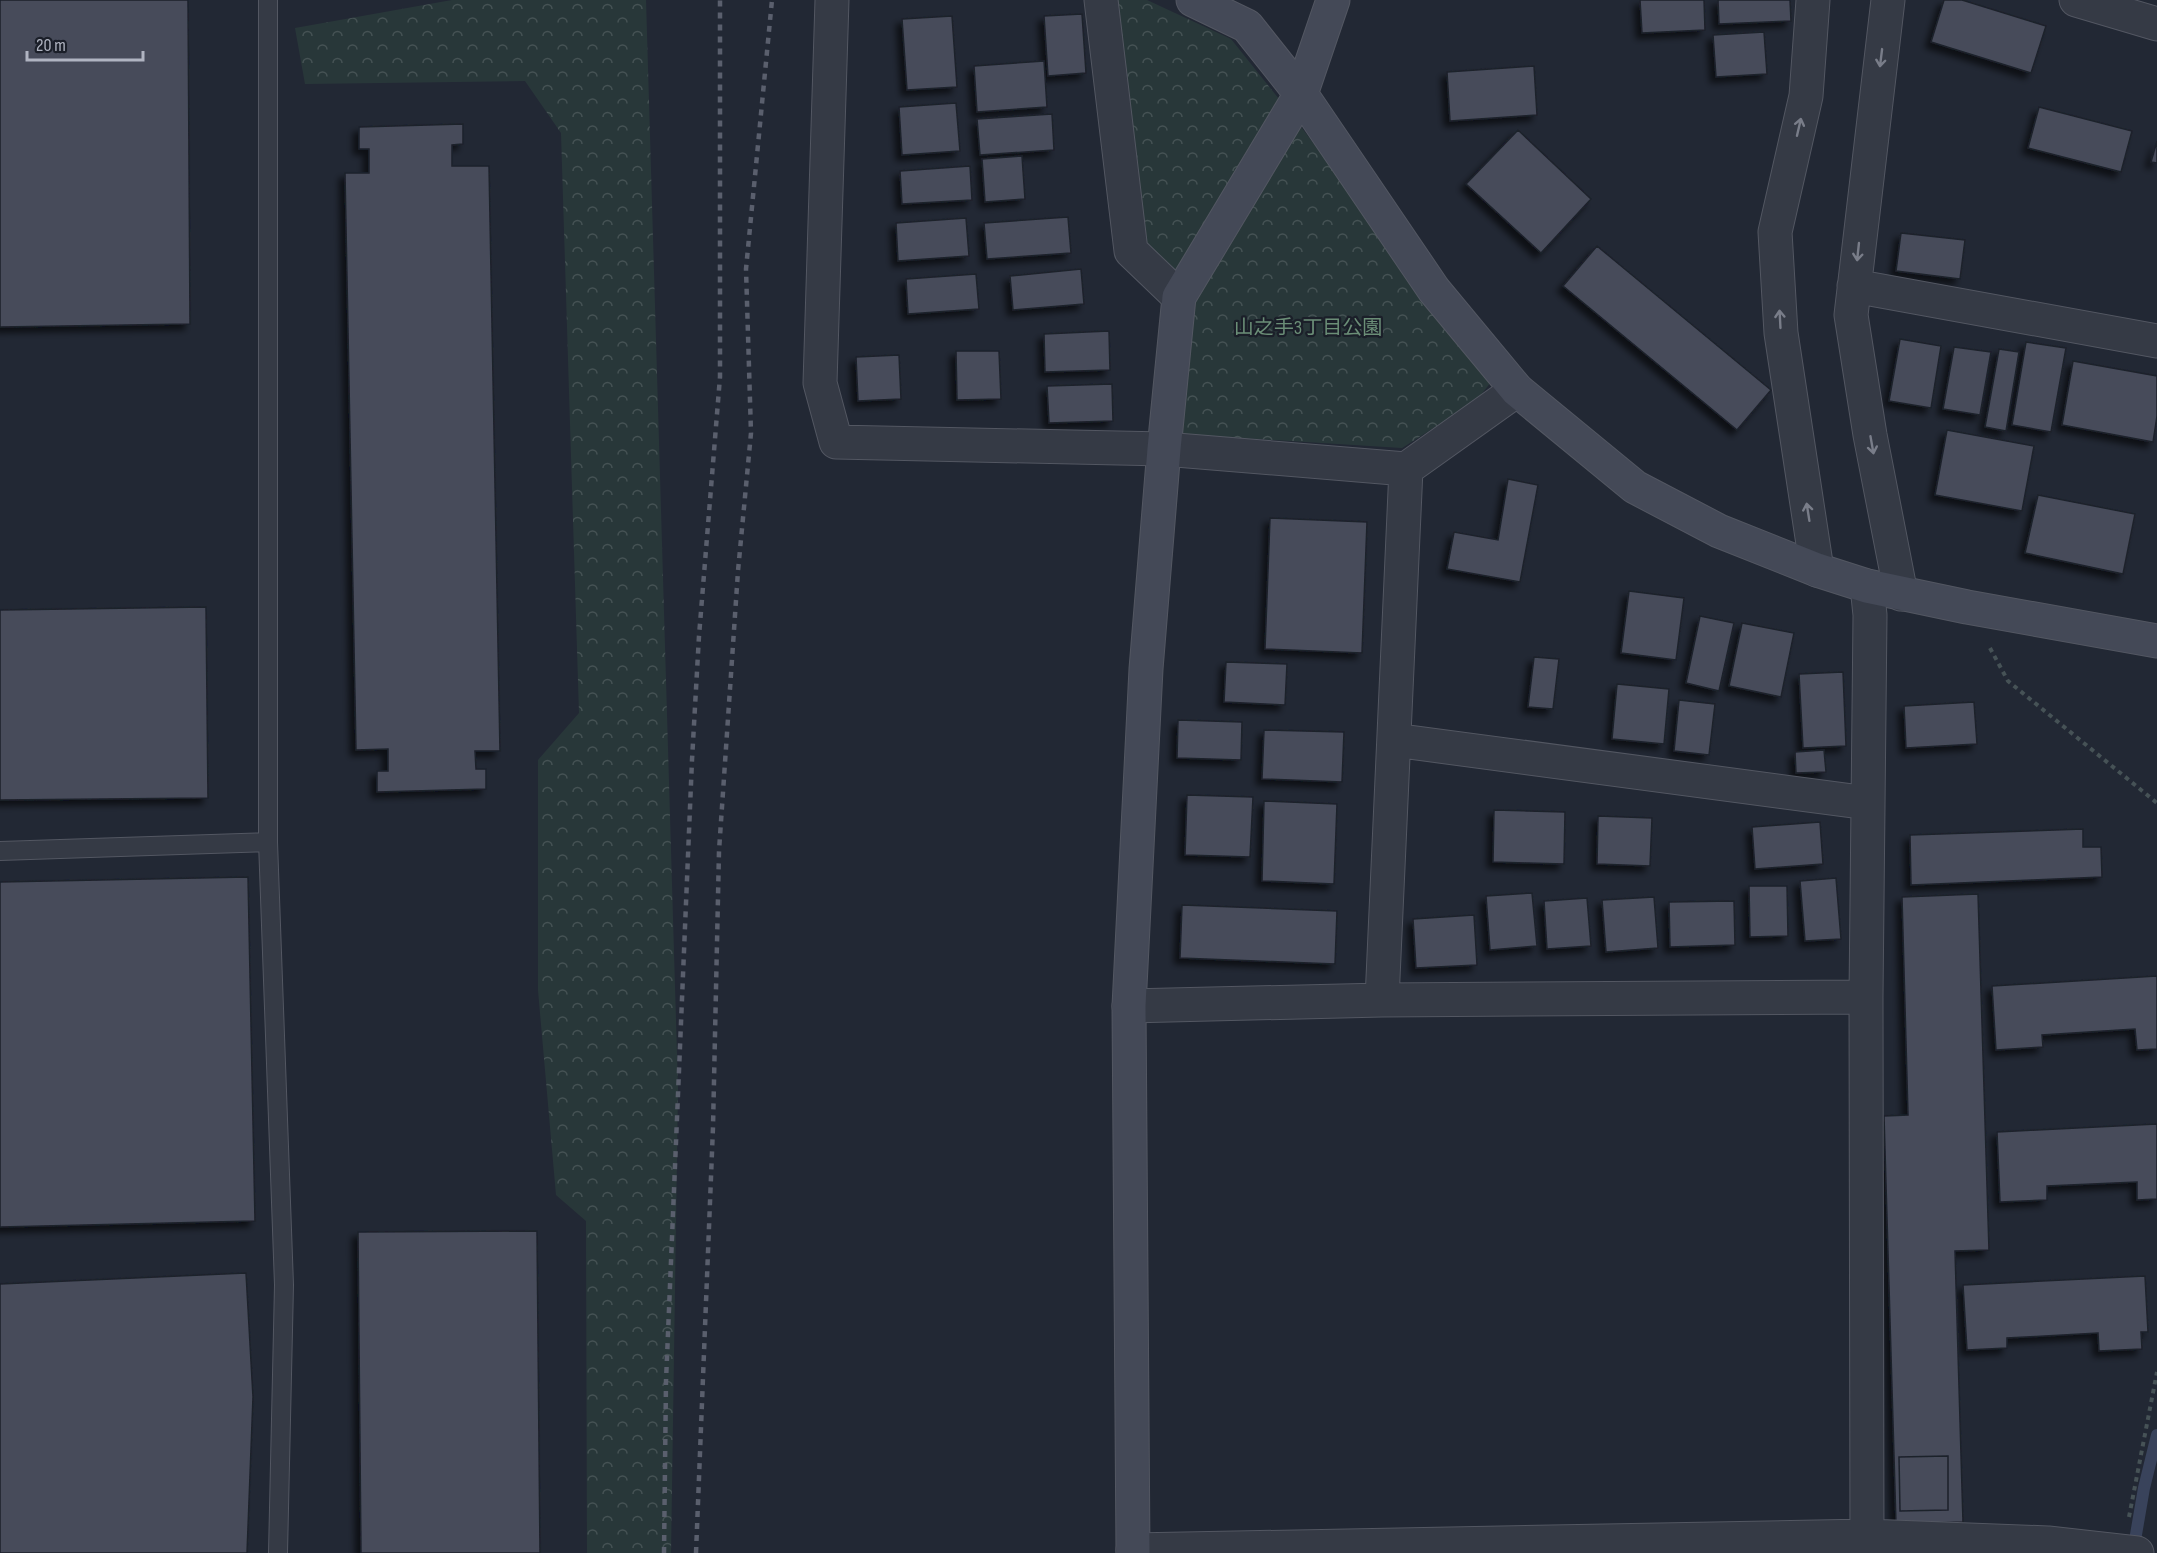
<svg xmlns="http://www.w3.org/2000/svg" width="2157" height="1553" viewBox="0 0 2157 1553" font-family="'Sofia Sans Condensed','Noto Sans JP',sans-serif">
<style>
.forest{fill:url(#forest-crowns)}
.lines{fill:none;stroke-linecap:round;stroke-linejoin:round}
.stream{stroke:#39435b;stroke-width:12}
.building{fill:#464b5a;stroke:#1d212b;stroke-width:1.5;filter:url(#shadow)}
.lane-casing{stroke:#535762;stroke-width:20}
.street-casing{stroke:#535762;stroke-width:35}
.secondary-casing{stroke:#535762;stroke-width:35}
.path{stroke:#465256;stroke-width:4;stroke-dasharray:4.5 4.5;stroke-linecap:butt}
.lane{stroke:#353a45;stroke-width:18}
.street{stroke:#353a45;stroke-width:33}
.secondary{stroke:#444957;stroke-width:33}
.rail{stroke:#5a5f6d;stroke-width:4.5;stroke-dasharray:6 6;stroke-linecap:butt}
.oneway{stroke:#797d89}
.labels{text-anchor:middle;dominant-baseline:central;stroke-width:4.5;stroke-linejoin:round;paint-order:stroke}
.park-label{font-size:20px;fill:#6b8e77;stroke:#1b1f29}
</style>
<defs>
<pattern id="forest-crowns" width="20" height="18" patternUnits="userSpaceOnUse" patternTransform="scale(1.5)"><rect width="20" height="18" fill="#283739"/><path d="M2 6a3 3 0 1 1 6 0M12 15a3 3 0 1 1 6 0" fill="none" stroke="#455254"/></pattern>
<filter id="shadow"><feDropShadow dx="-5.5" dy="5.5" stdDeviation="3" flood-color="#0009"/></filter>
</defs>
<rect width="100%" height="100%" fill="#222834"/>
<!-- forest -->
<path class="forest" d="M452,0H646L678,1089L671,1553H587L586,1221L556,1195L538,990V760L579,713L561,133L525,81L305,84L295,28Z
M1116,0H1147L1231,39L1299,124L1491,382L1476,401L1402,448L1177,434L1192,300L1145,243Z"/>
<g class="lines">
<!-- stream -->
<path class="stream" d="M2133,1552L2144,1488L2157,1435"/>
</g>
<!-- building -->
<path class="building" d="M0,0H188L190,324L0,327Z
M1640,0H1704L1705,30L1642,33Z
M1718,0H1790L1791,21L1719,24Z
M1944,0H1962L2046,26L2031,73L1931,42Z
M1082,14L1086,73L1048,76L1044,16Z
M952,16L957,87L907,90L902,19Z
M1764,32L1767,74L1716,77L1713,35Z
M1044,61L1047,107L977,112L974,66Z
M1534,66L1537,115L1450,121L1447,72Z
M956,103L960,151L902,155L899,107Z
M2039,107L2132,131L2121,172L2028,148Z
M1052,114L1054,150L980,155L977,119Z
M463,124V144L452,145V166H489L500,751H475L476,769H486V789L377,792V771H388V749L356,750L345,173H369V149H359V127Z
M1518,130L1591,199L1541,253L1466,184Z
M2157,141V163L2151,162Z
M1022,156L1025,199L985,202L982,159Z
M970,166L972,200L902,204L900,171Z
M1068,217L1071,253L987,259L984,223Z
M966,218L969,256L898,261L896,223Z
M1901,233L1965,240L1960,279L1896,271Z
M1597,246L1771,390L1737,430L1563,286Z
M1081,269L1084,304L1013,310L1010,276Z
M976,274L979,309L908,314L906,279Z
M1109,331L1110,370L1045,372L1044,334Z
M1900,339L1941,346L1931,408L1889,401Z
M2026,342L2066,348L2051,432L2012,425Z
M1954,347L1991,352L1980,415L1943,409Z
M1999,349L2019,352L2006,431L1985,427Z
M956,351H999L1001,399L957,400Z
M899,355L901,399L858,401L856,357Z
M2073,361L2157,376V416L2153,442L2062,425Z
M1112,384L1113,421L1049,423L1047,386Z
M1947,430L2034,446L2022,511L1935,495Z
M1508,479L1538,485L1520,582L1447,569L1454,532L1498,540Z
M2038,495L2135,514L2123,574L2025,553Z
M1270,518L1367,522L1362,653L1265,649Z
M1629,591L1684,598L1676,660L1621,653Z
M206,607L208,798L0,800V610Z
M1700,616L1734,623L1719,691L1686,683Z
M1742,623L1794,633L1781,697L1729,686Z
M1534,657L1559,659L1553,709L1528,707Z
M1226,662L1287,664L1285,705L1224,702Z
M1843,672L1846,746L1803,748L1799,674Z
M1617,684L1669,689L1664,744L1612,739Z
M1679,700L1715,704L1709,755L1674,751Z
M1974,702L1977,744L1906,748L1904,706Z
M1178,720L1242,722L1241,760L1177,758Z
M1264,730L1344,732L1342,782L1262,779Z
M1824,750L1826,772L1796,773L1795,752Z
M1187,795L1253,797L1250,857L1185,855Z
M1264,801L1337,804L1334,884L1262,881Z
M1494,810L1565,812L1564,864L1493,862Z
M1598,816L1652,818L1650,866L1597,864Z
M1820,822L1823,864L1755,869L1752,827Z
M2083,829V847H2101L2102,877L1911,885L1910,835Z
M248,877L255,1221L0,1227V882Z
M1836,878L1841,939L1805,941L1800,881Z
M1749,886H1787L1788,936L1750,937Z
M1532,893L1537,946L1490,950L1486,896Z
M1978,894L1989,1250L1955,1251L1963,1522L1896,1524L1884,1116L1908,1115L1902,897Z
M1654,897L1658,948L1606,952L1602,900Z
M1587,898L1591,946L1547,949L1544,901Z
M1734,901L1735,945L1670,947L1669,902Z
M1182,905L1337,911L1335,964L1180,958Z
M1474,915L1477,965L1416,968L1413,919Z
M2157,976V1049L2137,1050L2135,1029L2042,1035L2043,1047L1996,1050L1992,986Z
M2157,1124V1199L2137,1200V1182L2047,1186V1200L2000,1202L1997,1132Z
M537,1231L540,1553H361L358,1232Z
M246,1273L253,1397L247,1553H0V1284Z
M2145,1276L2148,1332H2141L2142,1349L2099,1351L2098,1333L2007,1338V1348L1967,1350L1963,1285Z
M1948,1456V1510L1900,1511L1899,1457Z"/>
<g class="lines">
<!-- lane casing -->
<g class="lane-casing">
<path id="lane" d="M268,0V842L284,1285L278,1553
M0,851L268,842"/>
</g>
<!-- street casing -->
<g class="street-casing">
<path id="street" d="M832,0L820,383L836,442L1164,449L1406,469L1517,390
M1101,0L1131,251L1179,297
M1813,0L1806,96L1775,232L1781,333L1817,570
M1888,0L1851,315L1870,435L1901,594
M2076,0L2157,24
M1854,286L2157,341
M1867,586L1870,615L1866,997L1867,1553
M1394,740L1868,803
M1382,1000L1406,469
M1129,1006L1382,1000L1866,997
M1133,1550L1867,1536L2048,1543L2137,1553"/>
</g>
<!-- secondary casing -->
<g class="secondary-casing">
<path id="secondary" d="M1193,0L1247,26L1301,94L1434,290L1517,390L1635,487L1719,531L1817,570L1867,586L1967,607L2157,641
M1133,1553L1129,1006L1146,669L1164,449L1179,297L1301,94L1333,0"/>
</g>
<!-- path -->
<path class="path" d="M1990,648L2008,681L2157,803
M2129,1517L2157,1372"/>
<!-- lane -->
<use href="#lane" class="lane"/>
<!-- street -->
<use href="#street" class="street"/>
<!-- secondary -->
<use href="#secondary" class="secondary"/>
<!-- rail -->
<path class="rail" d="M664,1553L666,1381L692,760L699,636L720,377V0
M696,1553L713,1127L719,851L738,571L751,433L746,269L772,0"/>
</g>
<!-- one-way arrows -->
<defs><path id="oneway-shaft" d="M-6 0H5M1.5-3L5.5 0L1.5 3" fill="none" stroke-width="1.6" stroke-linecap="round" stroke-linejoin="round" transform="scale(1.5)"/></defs>
<g class="oneway">
<use href="#oneway-shaft" transform="translate(1881 58) rotate(97)"/>
<use href="#oneway-shaft" transform="translate(1799 127) rotate(-77)"/>
<use href="#oneway-shaft" transform="translate(1858 252) rotate(96)"/>
<use href="#oneway-shaft" transform="translate(1780 319) rotate(-93)"/>
<use href="#oneway-shaft" transform="translate(1872 445) rotate(80)"/>
<use href="#oneway-shaft" transform="translate(1808 512) rotate(-99)"/>
</g>
<g class="labels">
<!-- park labels -->
<g class="park-label">
<text x="1308" y="328">山之手3丁目公園</text>
</g>
</g>
<!-- scale -->
<path d="M27 51v9h116v-9" fill="none" stroke="#b0b4c1" stroke-width="3"/>
<text x="36" y="51" font-size="18" fill="#b0b4c1" stroke="#1b1f29" stroke-width="4.5" paint-order="stroke">20 m</text>
</svg>
